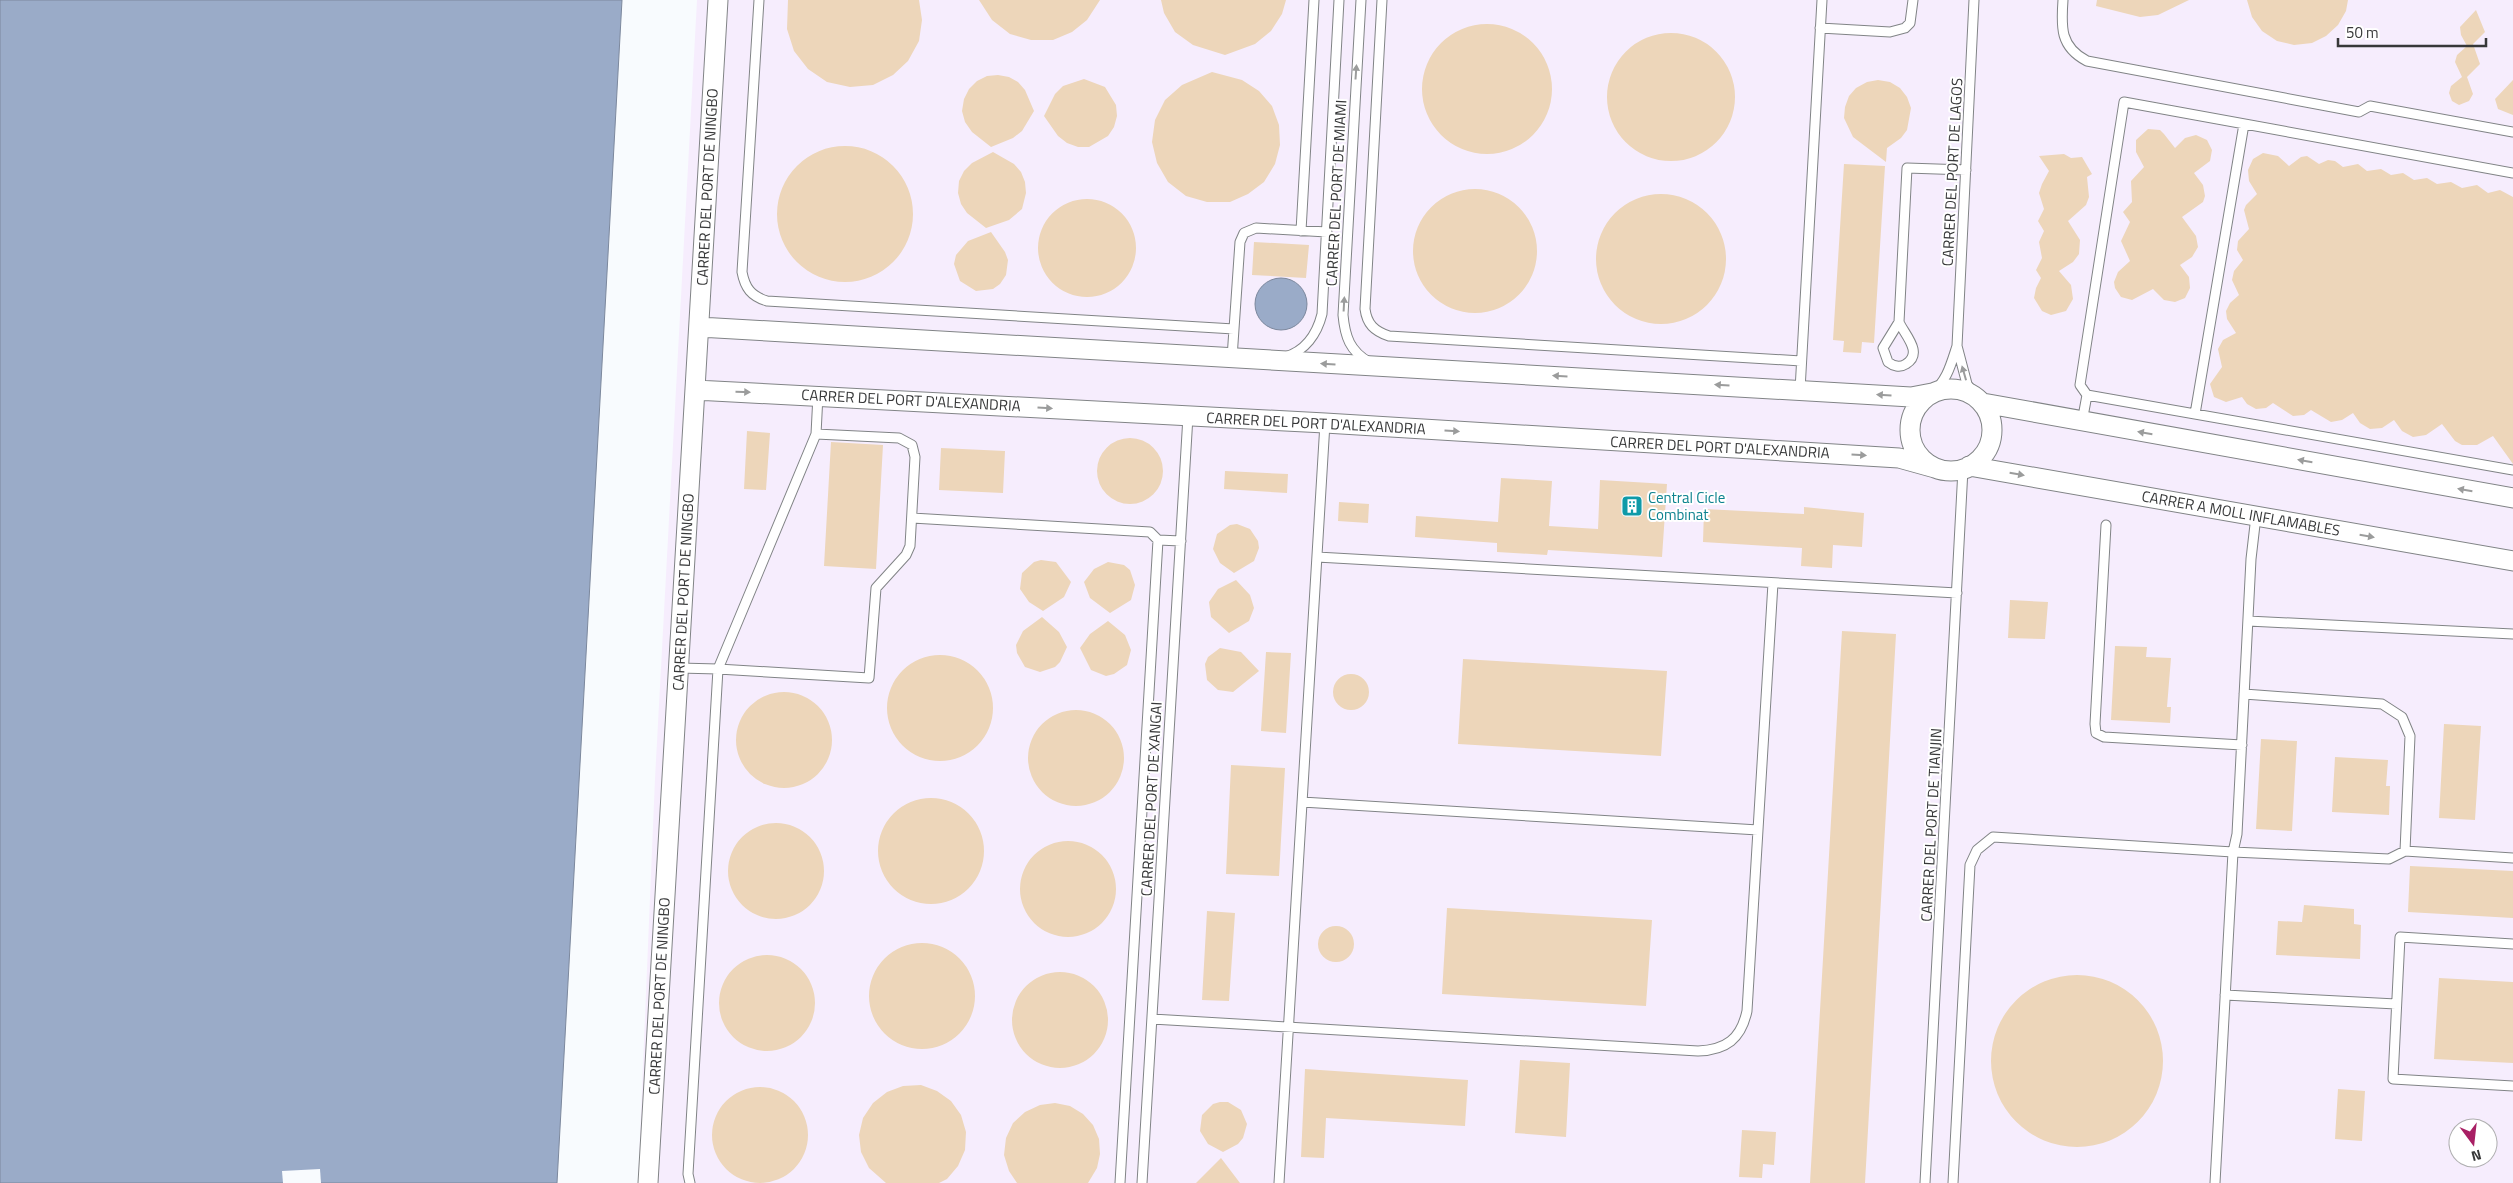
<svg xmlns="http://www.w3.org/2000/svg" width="2513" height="1183" viewBox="0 0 2513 1183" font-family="'Titillium Web',sans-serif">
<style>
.industrial{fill:#f6edfd;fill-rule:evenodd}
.water{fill:#9aabc8;stroke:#7c889d}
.pier{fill:#f8fbfe}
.building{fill:#edd6ba}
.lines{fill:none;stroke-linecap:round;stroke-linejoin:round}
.lane-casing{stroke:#818486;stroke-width:11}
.street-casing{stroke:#818486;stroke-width:21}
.lane{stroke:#fff;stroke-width:9}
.street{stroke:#fff;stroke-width:19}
.oneway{fill:#9b9c9c}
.labels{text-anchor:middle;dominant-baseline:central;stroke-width:4;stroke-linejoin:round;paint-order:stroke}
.street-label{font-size:15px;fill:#373839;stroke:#fff}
.culture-label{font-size:15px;fill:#0d838f;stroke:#fff;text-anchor:start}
</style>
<rect width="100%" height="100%" fill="#f8fbfe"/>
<!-- industrial -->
<path class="industrial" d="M697,0H2513V1183H638L655,779ZM2458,1128H2488V1158H2458Z"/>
<!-- water -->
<path class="water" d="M0,0H622L557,1183H0Z
M1255 304a26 26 0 1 1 52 0a26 26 0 1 1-52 0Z"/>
<!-- pier -->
<path class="pier" d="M320,1169L321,1183H283L282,1171Z"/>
<!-- building -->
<path class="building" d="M788,0H919L922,20L919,41L908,61L893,75L873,85L850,87L827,82L808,69L794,51L787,29Z
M979,0H1100L1087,20L1072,32L1053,40H1031L1010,34L992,20Z
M1161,0H1286L1282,14L1271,31L1255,44L1225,55L1193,45L1175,32L1164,13Z
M2097,0H2189L2158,15L2140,17L2096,6Z
M2247,0H2348L2346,11L2338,25L2326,36L2312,43L2294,45L2277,41L2262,31L2252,17Z
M2476,10L2485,32L2473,44L2480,64L2467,77L2473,94L2469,101L2459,105L2452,101L2449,93L2451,86L2462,77L2455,62L2457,55L2467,46L2461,35L2460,27Z
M1422 89a65 65 0 1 1 130 0a65 65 0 1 1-130 0Z
M1607 97a64 64 0 1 1 128 0a64 64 0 1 1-128 0Z
M1212,72L1242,80L1259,91L1272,106L1279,125L1280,145L1275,164L1264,182L1248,194L1230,202H1207L1186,196L1168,182L1157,163L1152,142L1155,120L1165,100L1182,85Z
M998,75L1009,77L1018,82L1025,90L1034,111L1022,131L1013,138L991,147L972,132L965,122L962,111L964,99L969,89L977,81L987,76Z
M1084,79L1105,87L1116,105L1117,116L1114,127L1108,136L1089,147H1078L1067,143L1058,136L1044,116L1055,94L1063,86Z
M1878,80L1890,82L1900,88L1907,97L1911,108L1907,130L1901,138L1887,148L1886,162L1853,137L1844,118L1845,107L1849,96L1856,88L1867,82Z
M2513,80V115L2498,109L2495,99Z
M2148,129L2160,130L2164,134L2175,148L2185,138L2196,135L2207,140L2212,150L2210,161L2194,173L2203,185L2205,196L2203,202L2182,217L2196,236L2198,247L2192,257L2180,265L2189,277L2190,288L2185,298L2175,302L2164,300L2153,289L2132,300L2121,297L2115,288L2114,282L2118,272L2130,261L2121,241L2130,222L2123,212L2132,202L2131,181L2144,167L2136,152V140Z
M777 214a68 68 0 1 1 136 0a68 68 0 1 1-136 0Z
M993,152L1014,164L1021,172L1025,182L1026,193L1022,209L1009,220L986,228L967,213L961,204L958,193L959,181L964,171L972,163Z
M2263,153L2278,156L2289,166L2301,157L2307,156L2319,164L2328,160L2335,161L2343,167L2358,164L2367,171L2381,169L2391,175L2403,173L2414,180L2427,178L2437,184L2451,182L2462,188L2477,185L2488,193L2500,190L2513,197V464L2493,436L2477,445H2462L2455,441L2442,424L2426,435L2413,437L2402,431L2394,420L2382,428L2370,429L2360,423L2353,413L2342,420L2331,422L2311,410L2304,415L2293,416L2273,403L2266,408L2256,409L2247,404L2242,397L2226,402L2214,397L2210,384L2222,367L2218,349L2223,340L2236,333L2227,319L2226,311L2230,303L2239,295L2232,280L2234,271L2243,260L2237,250L2238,241L2249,229L2244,210L2246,205L2257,194L2249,181L2248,170L2253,159Z
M2064,154L2071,158L2082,157L2092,174L2087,177L2089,197L2086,205L2068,221L2080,240L2079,254L2073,262L2059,271L2071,285L2073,299L2066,311L2051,315L2042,311L2034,298L2036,288L2041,278L2036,270L2042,258L2039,242L2044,231L2038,221L2044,209L2039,193L2042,184L2049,171L2039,156Z
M1844,164L1885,166L1874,343L1862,342L1861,353L1843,352L1844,341L1833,340Z
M1413 251a62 62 0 1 1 124 0a62 62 0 1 1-124 0Z
M1596 259a65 65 0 1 1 130 0a65 65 0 1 1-130 0Z
M1038 248a49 49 0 1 1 98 0a49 49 0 1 1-98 0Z
M991,232L1005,252L1008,260L1006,275L1000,284L993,289L976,291L960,281L954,264L956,255L968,241Z
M1254,242L1309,245L1306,278L1252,275Z
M747,431L770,433L766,490L744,489Z
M1097 471a33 33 0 1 1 66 0a33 33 0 1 1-66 0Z
M831,442L883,445L876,569L824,566Z
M941,448L1005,451L1003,493L939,490Z
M1225,471L1288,474L1287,493L1224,489Z
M1501,478L1552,481L1549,526L1598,529L1600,480L1667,484L1662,557L1548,550L1547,555L1497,552V543L1415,537L1416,516L1498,522Z
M1339,502L1369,504L1368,523L1338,521Z
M1804,507L1864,513L1862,547L1833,545L1832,568L1801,566L1802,548L1703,542L1704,509L1804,514Z
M1237,524L1250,529L1258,541L1259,548L1254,561L1234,573L1220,563L1213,549L1217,534L1230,525Z
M1041,560L1056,562L1071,582L1064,597L1043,611L1029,602L1020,589L1022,573L1034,562Z
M1108,562L1124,565L1130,570L1135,585L1131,600L1110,613L1090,598L1084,582L1094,569Z
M1236,580L1250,595L1254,608L1249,621L1229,633L1211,617L1209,602L1218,589Z
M2010,600L2048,602L2045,639L2008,638Z
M1042,617L1059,632L1067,647L1060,662L1055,667L1040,672L1025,667L1017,653L1016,645L1023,631Z
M1108,621L1125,635L1131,650L1127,665L1114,674L1106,676L1091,670L1080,648L1090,634Z
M1842,631L1896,634L1865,1183H1810Z
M2115,646L2147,647L2146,657L2171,658L2167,707H2171L2170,723L2111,720Z
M1220,648L1241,652L1259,671L1233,692L1218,690L1207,680L1205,664L1208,657Z
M1266,652L1291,653L1286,733L1261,731Z
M887 708a53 53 0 1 1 106 0a53 53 0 1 1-106 0Z
M1463,659L1667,671L1661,756L1458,744Z
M1333 692a18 18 0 1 1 36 0a18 18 0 1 1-36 0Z
M736 740a48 48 0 1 1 96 0a48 48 0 1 1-96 0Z
M1028 758a48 48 0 1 1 96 0a48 48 0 1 1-96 0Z
M2444,724L2481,726L2475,820L2439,818Z
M2261,739L2297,741L2292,831L2256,829Z
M2335,757L2388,760L2386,786H2390L2389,815L2332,812Z
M1231,765L1285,768L1279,876L1226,874Z
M878 851a53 53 0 1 1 106 0a53 53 0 1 1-106 0Z
M728 871a48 48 0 1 1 96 0a48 48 0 1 1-96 0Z
M1020 889a48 48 0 1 1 96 0a48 48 0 1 1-96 0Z
M2410,866L2513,871V918L2408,912Z
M2304,905L2354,909V924L2361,925L2360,959L2276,955L2278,921L2302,922Z
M1447,908L1652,920L1646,1006L1442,994Z
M1207,911L1235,913L1229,1001L1202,1000Z
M1318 944a18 18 0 1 1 36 0a18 18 0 1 1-36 0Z
M869 996a53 53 0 1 1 106 0a53 53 0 1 1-106 0Z
M719 1003a48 48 0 1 1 96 0a48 48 0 1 1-96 0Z
M1012 1020a48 48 0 1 1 96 0a48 48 0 1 1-96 0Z
M1991 1061a86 86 0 1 1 172 0a86 86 0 1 1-172 0Z
M2439,978L2513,982V1063L2434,1059Z
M1520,1060L1570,1063L1566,1137L1515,1133Z
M1305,1069L1468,1080L1465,1126L1326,1118L1324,1158L1301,1157Z
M921,1085L937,1091L951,1101L961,1115L966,1132L965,1150L958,1166L947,1179L939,1183H886L869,1168L861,1152L859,1135L863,1118L873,1103L887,1092L903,1086Z
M712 1135a48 48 0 1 1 96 0a48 48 0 1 1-96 0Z
M2338,1089L2365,1091L2362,1141L2335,1139Z
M1220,1102H1228L1241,1110L1247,1124L1243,1138L1238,1144L1223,1152L1208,1144L1200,1131L1202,1115L1213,1104Z
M1055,1103L1070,1106L1083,1114L1093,1125L1099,1139L1100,1154L1097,1168L1088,1183H1017L1009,1171L1004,1155L1006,1138L1013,1123L1025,1112L1040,1105Z
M1742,1130L1776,1132L1774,1165L1763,1164L1762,1178L1739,1177Z
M1221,1158L1240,1183H1196Z"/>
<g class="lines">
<!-- lane casing -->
<g class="lane-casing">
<path id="lane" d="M759,0L742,272C745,288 751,296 767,301L1234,329
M1361,0L1343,315C1345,337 1350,351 1369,362
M1382,0L1365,309C1367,324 1374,331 1389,336L1801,361
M1974,0L1957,346L1967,384L1977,398
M2063,0C2061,27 2060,47 2087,61L2359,112L2370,106L2513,132
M1820,28L1890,32L1905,28L1910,23L1913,0
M1301,231L1314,0
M1899,322L1907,168L1966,170
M1899,322C1904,334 1924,353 1906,364C1900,368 1893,366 1888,362L1883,348Z
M1285,357C1305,351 1317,334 1322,314L1339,0
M1232,358L1240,242L1244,233L1256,228L1327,232
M1800,390L1822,0
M1932,393C1947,381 1951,364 1957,346
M2087,395L2080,385L2124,102L2513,173
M2195,414L2244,124
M2082,422L2087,395L2513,470
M816,434L818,395
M912,518L1150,532L1158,540L1181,541
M2106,525L2095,724L2096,733L2104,737L2242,745
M1317,557L1957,593
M2248,621L2513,634
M679,668L718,669L816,434L899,438L912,445L915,457L910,546L906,555L876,588L869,678L718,669L688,1174L690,1183
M2244,694L2382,704L2402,717L2410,736L2405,851
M1302,802L1758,830
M2513,944L2400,937L2393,1079L2513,1086
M2225,995L2396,1004
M1152,1019L1698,1051C1726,1050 1741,1039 1747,1011L1773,583
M1120,1183L1158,540
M1142,1183L1188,416
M1279,1183L1325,423
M1925,1183L1963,469
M1953,1183L1970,865L1977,850L1993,837L2233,852L2237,834L2251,559L2256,516
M2215,1183L2233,852L2389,859L2405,851L2513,858"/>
</g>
<!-- street casing -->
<g class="street-casing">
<path id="street" d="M699,327L1911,397L1932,393
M1910 430a41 41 0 1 1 82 0a41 41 0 1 1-82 0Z
M695,390L1325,423L1899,458L1935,468
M1983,403L2513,498
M1969,466L2513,561
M648,1183L718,0"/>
</g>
<!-- lane -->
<use href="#lane" class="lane"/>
<!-- street -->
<use href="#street" class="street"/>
</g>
<!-- one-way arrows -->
<defs><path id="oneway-solid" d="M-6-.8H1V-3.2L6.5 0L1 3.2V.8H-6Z" transform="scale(1.25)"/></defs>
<g class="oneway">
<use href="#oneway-solid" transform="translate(1356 72) rotate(-86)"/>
<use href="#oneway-solid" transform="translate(1344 304) rotate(-87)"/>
<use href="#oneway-solid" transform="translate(1328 364) rotate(-177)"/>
<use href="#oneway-solid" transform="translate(1964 373) rotate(-106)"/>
<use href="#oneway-solid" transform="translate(1560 376) rotate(-177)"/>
<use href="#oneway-solid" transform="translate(1722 385) rotate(-176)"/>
<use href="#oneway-solid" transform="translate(743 392) rotate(2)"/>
<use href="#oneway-solid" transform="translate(1884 395) rotate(-176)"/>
<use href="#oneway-solid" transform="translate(1045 408) rotate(3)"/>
<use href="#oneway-solid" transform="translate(1452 431) rotate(3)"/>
<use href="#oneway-solid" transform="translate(2145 433) rotate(-170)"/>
<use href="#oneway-solid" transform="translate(1859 455) rotate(4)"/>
<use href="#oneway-solid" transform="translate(2305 461) rotate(-170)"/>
<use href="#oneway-solid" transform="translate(2017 474) rotate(10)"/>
<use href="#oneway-solid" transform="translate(2465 490) rotate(-170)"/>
<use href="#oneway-solid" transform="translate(2367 536) rotate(10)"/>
</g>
<!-- icons -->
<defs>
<g id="building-square" transform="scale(1.125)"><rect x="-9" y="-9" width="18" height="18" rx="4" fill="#0f9aa8" stroke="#fff"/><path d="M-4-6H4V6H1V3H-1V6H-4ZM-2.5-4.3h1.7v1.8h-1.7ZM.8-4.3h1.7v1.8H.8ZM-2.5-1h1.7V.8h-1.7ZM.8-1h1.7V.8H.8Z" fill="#fff"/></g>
</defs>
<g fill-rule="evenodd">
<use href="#building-square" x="1632" y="506"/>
</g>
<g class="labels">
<!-- street labels -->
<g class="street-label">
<text transform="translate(1952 172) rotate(-87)">CARRER DEL PORT DE LAGOS</text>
<text transform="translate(707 187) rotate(-87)">CARRER DEL PORT DE NINGBO</text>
<text transform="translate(1336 193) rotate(-87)">CARRER DEL PORT DE MIAMI</text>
<text transform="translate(911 400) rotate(3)">CARRER DEL PORT D'ALEXANDRIA</text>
<text transform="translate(1316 423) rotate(3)">CARRER DEL PORT D'ALEXANDRIA</text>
<text transform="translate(1720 447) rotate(3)">CARRER DEL PORT D'ALEXANDRIA</text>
<text transform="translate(2241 513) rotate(10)">CARRER A MOLL INFLAMABLES</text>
<text transform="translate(683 592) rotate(-87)">CARRER DEL PORT DE NINGBO</text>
<text transform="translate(1151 799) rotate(-87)">CARRER DEL PORT DE XANGAI</text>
<text transform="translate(1931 825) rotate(-87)">CARRER DEL PORT DE TIANJIN</text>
<text transform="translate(659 996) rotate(-87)">CARRER DEL PORT DE NINGBO</text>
</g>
<!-- culture labels -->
<g class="culture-label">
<text x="1648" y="497">Central Cicle<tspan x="1648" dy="17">Combinat</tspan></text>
</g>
</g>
<!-- north arrow -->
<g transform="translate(2473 1143) rotate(165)"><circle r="24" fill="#ffffff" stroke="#afafb0"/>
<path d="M0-4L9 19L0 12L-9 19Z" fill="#a81f64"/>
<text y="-8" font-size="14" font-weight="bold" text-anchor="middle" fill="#373839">N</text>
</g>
<!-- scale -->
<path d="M2338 38v8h148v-8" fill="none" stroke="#373839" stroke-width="2.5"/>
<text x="2346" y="38" font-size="15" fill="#373839" stroke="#ffffff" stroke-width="4" paint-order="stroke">50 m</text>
</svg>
